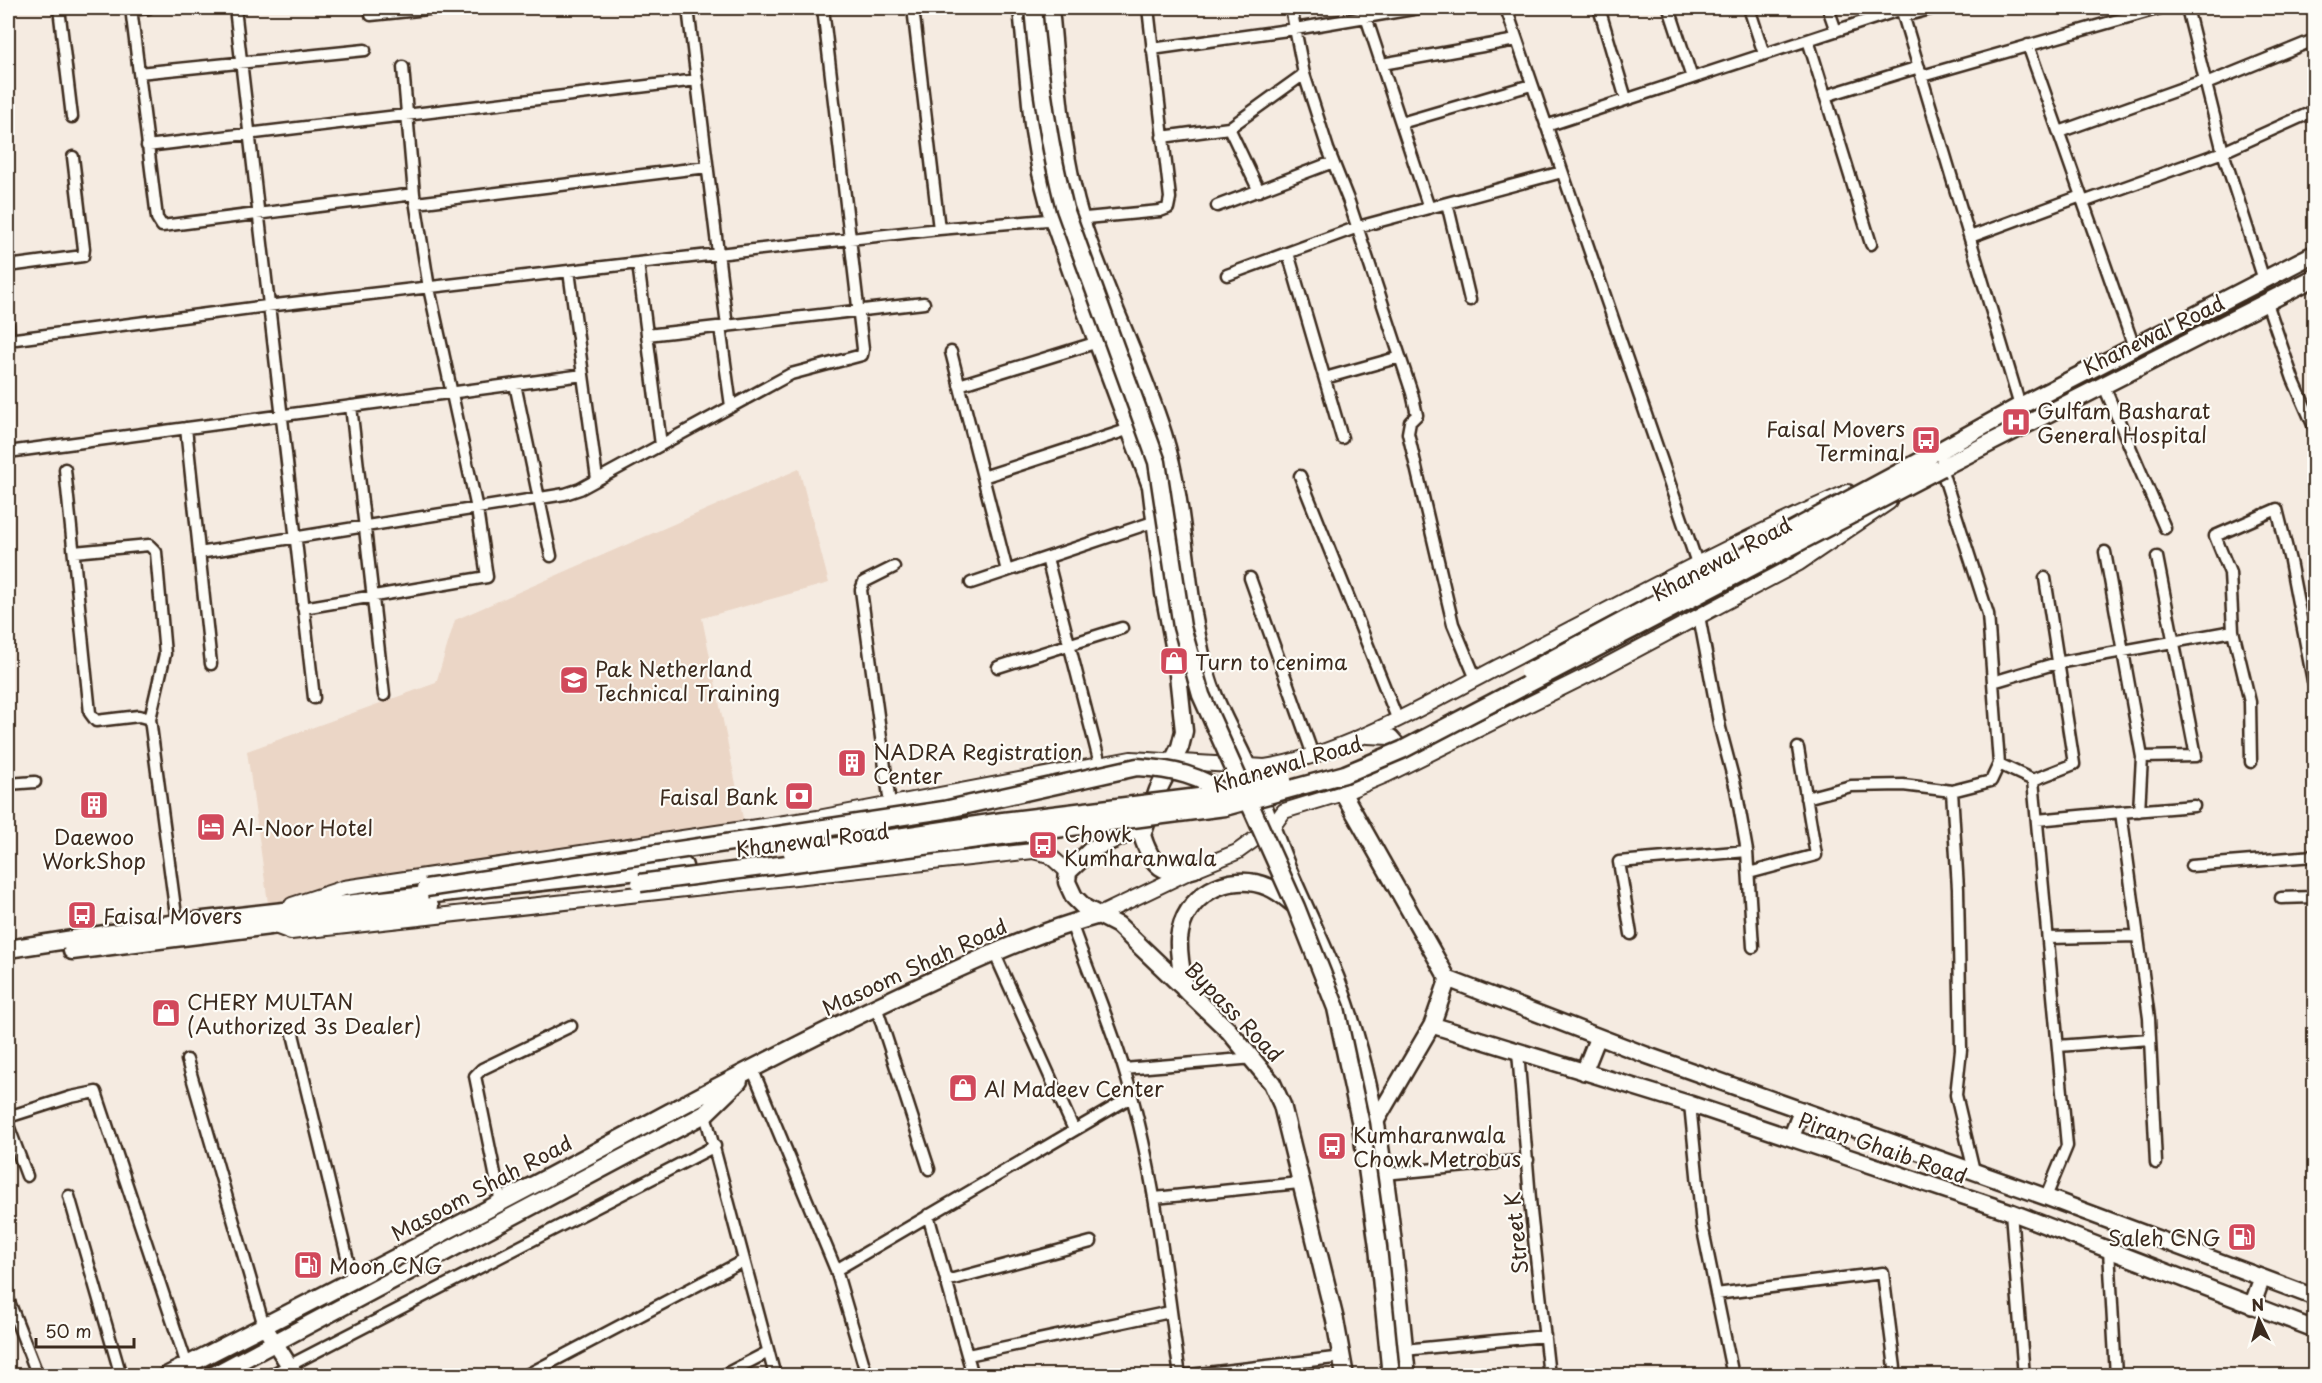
<svg xmlns="http://www.w3.org/2000/svg" width="2322" height="1383" viewBox="0 0 2322 1383" font-family="'Playpen Sans',sans-serif">
<style>
.built{fill:#ebd6c6}
.lines{fill:none;stroke-linecap:round;stroke-linejoin:round}
.minor-casing{stroke:#3b2a1e;stroke-width:15}
.tertiary-casing{stroke:#3b2a1e;stroke-width:18}
.secondary-casing{stroke:#3b2a1e;stroke-width:20}
.primary-casing{stroke:#3b2a1e;stroke-width:21}
.minor{stroke:#fdfcf7;stroke-width:10}
.tertiary{stroke:#fdfcf7;stroke-width:14}
.secondary{stroke:#fdfcf7;stroke-width:15}
.primary{stroke:#fdfcf7;stroke-width:16}
.primary-bridge-casing{stroke:#3b2a1e;stroke-width:21;stroke-linecap:butt}
.primary-bridge{stroke:#fdfcf7;stroke-width:16}
.labels{text-anchor:middle;dominant-baseline:central;stroke-width:4.5;stroke-linejoin:round;paint-order:stroke}
.street-label{font-size:21px;fill:#3b2a1e;stroke:#fdfcf7}
.poi-label{font-size:21px;fill:#3b2a1e;stroke:#fdfcf7;text-anchor:start}
</style>
<rect width="100%" height="100%" fill="#f5ebe1"/>
<filter id="ink" filterUnits="userSpaceOnUse"><feTurbulence type="fractalNoise" baseFrequency=".0167" numOctaves="2"/><feDisplacementMap in="SourceGraphic" scale="12" xChannelSelector="R" yChannelSelector="G"/><feConvolveMatrix kernelMatrix="1 2 1 2 8 2 1 2 1" color-interpolation-filters="sRGB"/></filter>
<g filter="url(#ink)">
<!-- built -->
<path class="built" d="M799,469L829,583L702,618L746,833L268,903L247,751L436,683L455,620Z"/>
<g class="lines">
<!-- minor casing -->
<g class="minor-casing">
<path id="minor" d="M59,8L72,117
M131,8L157,218L162,226L414,194
M235,8L314,698
M688,8L727,326
M913,8L939,229
M1291,8L1304,74L1328,149L1349,202L1412,393L1417,415L1410,422L1408,433L1453,624L1476,679
M1506,8L1697,563
M1599,8L1626,99
M1669,8L1692,78
M1749,8L1764,54
M1828,8L1836,31
M1901,8L2020,406
M2187,8L2223,152L2264,280
M131,10L148,8
M371,15L437,8
M1904,16L1934,8
M1366,17L1429,208
M1808,40L1871,244
M2028,45L2134,347
M1152,49L1295,29L1419,8
M1382,64L1516,40
M139,73L365,50
M1922,76L2160,8
M2206,84L2314,40
M1825,96L1919,67
M1401,123L1531,85
M1546,126L1902,9
M1229,128L1259,191
M2059,132L2205,80
M1162,137L1229,128L1304,74
M147,146L697,80
M2083,202L2223,152L2314,111
M416,203L707,167
M1447,203L1470,300
M1217,206L1333,162
M1075,219L1160,211L1168,208L1170,198L1148,8
M1970,237L2081,196
M1288,253L1342,438
M638,263L661,445
M8,266L83,256L84,249L73,157
M569,271L597,479
M1227,275L1358,227L1562,172
M2267,303L2293,379L2314,427
M8,325L9,340
M720,327L731,406
M647,335L924,303
M8,340L267,306L638,263L939,229L1059,219
M951,352L1007,571
M1325,378L1400,357
M515,384L551,556
M2103,384L2165,528
M959,385L1098,342
M351,406L384,695
M186,428L211,664
M8,452L583,375
M1941,468L1988,614L1999,764L2033,780L2067,1146L2046,1197
M65,469L90,713L96,721L139,716L150,719L177,923
M1300,476L1397,718
M983,477L1130,429
M74,552L149,545L156,552L165,654L150,719
M2105,552L2142,757L2139,811
M199,553L565,494L580,489L791,374L862,355L863,349L823,8
M1047,558L1100,764
M1250,578L1313,755
M971,583L1156,521
M303,608L487,577L477,509L429,288L414,194L403,67
M1699,616L1720,728L1736,789L1747,851L1753,947
M2233,631L2230,573L2215,536L2277,509L2290,561L2313,681
M998,667L1122,628
M1993,682L2057,663L2233,631L2250,702L2251,762
M2142,757L2196,756L2157,557
M2033,780L2074,764L2045,578
M8,784L35,782
M1806,798L1851,786L1903,785L1952,791
M890,804L861,590L864,582L894,567
M2037,820L2121,812
M2191,866L2314,856
M1749,873L1816,855L1798,748
M2281,898L2314,897
M1071,923C1088,971 1109,1020 1124,1069C1155,1169 1165,1273 1180,1376
M1631,934L1619,862L1747,851
M2048,938L2138,936
M994,952L1074,1130
M876,1006L929,1169
M293,1034L353,1281
M2058,1046L2150,1039
M1518,1052L1531,1211L1549,1376
M187,1060L264,1326
M752,1068L836,1270L867,1376
M1124,1069L1254,1058
M1690,1104L1702,1225L1733,1376
M705,1114L775,1376
M8,1117L71,1097L96,1092L187,1365
M8,1125L27,1176
M2156,1163L2149,1018L2121,812L2194,806
M1974,1171L1956,1095L1961,1050L1958,889L1952,791L1991,781L1999,764
M1384,1174L1528,1160
M69,1196L121,1376
M1155,1198L1299,1183
M501,1203L475,1076L482,1069L571,1026
M2011,1212L2024,1376
M928,1215L973,1376
M2109,1250L2116,1376
M836,1270L1131,1097
M946,1281L1091,1242
M1716,1294L1883,1273L1896,1376
M8,1299L38,1376
M1404,1350L1545,1336
M968,1355L1170,1312
M269,1376L715,1146
M525,1376L743,1261
M722,1376L768,1352
M1181,1376L1343,1357"/>
</g>
<!-- tertiary casing -->
<g class="tertiary-casing">
<path id="tertiary" d="M1367,736L1391,737L1398,745L1397,759
M292,905L344,888L818,818L1131,759L1265,767C1340,756 1430,703 1498,667C1614,607 1729,544 1848,492
M1099,915L1195,869L1237,852L1273,826L1284,811L1343,793L1388,774L1598,670L1799,563L1889,502
M275,926L291,932L1033,851L1049,855L1068,872"/>
</g>
<!-- secondary casing -->
<g class="secondary-casing">
<path id="secondary" d="M1343,793L1448,979L1432,1025L1376,1121
M1448,979L1646,1055L2046,1197L2314,1297
M1432,1025L1690,1104L2011,1212L2314,1329
M1584,1072L1598,1037
M1791,1138L1802,1110
M2252,1306L2262,1278
M264,1326L296,1376"/>
</g>
<!-- primary casing -->
<g class="primary-casing">
<path id="primary" d="M1022,8L1033,125L1041,173L1053,219L1075,282L1151,486L1164,593L1176,656L1184,731L1180,747L1158,790L1142,835C1151,865 1164,878 1195,869
M1050,8C1057,78 1060,152 1081,220C1104,292 1140,361 1163,434C1188,514 1183,600 1208,680C1217,710 1233,735 1246,764C1263,801 1275,840 1291,877C1311,923 1334,968 1349,1016C1386,1131 1394,1255 1407,1376
M1930,456L2020,406L2314,254
M1941,468L2314,278
M1145,826L1092,849L1068,872L1067,882L1074,897L1085,908L1118,925L1229,1031L1272,1083L1282,1105L1335,1320L1345,1376
M8,949L177,923L684,866
M72,951L430,906
M1185,990C1182,973 1178,956 1179,939C1183,896 1228,870 1268,887C1279,891 1289,901 1299,908
M166,1376C329,1293 492,1208 653,1121C744,1072 835,1025 929,982C984,957 1040,931 1099,915
M212,1376L705,1114L739,1081"/>
</g>
<!-- minor -->
<use href="#minor" class="minor"/>
<!-- tertiary -->
<use href="#tertiary" class="tertiary"/>
<!-- secondary -->
<use href="#secondary" class="secondary"/>
<!-- primary -->
<use href="#primary" class="primary"/>
<!-- primary-bridge casing -->
<g class="primary-bridge-casing">
<path id="primary-bridge" d="M1033,8C1039,76 1048,143 1065,209L1157,462L1182,627L1201,695L1296,907L1336,1008L1361,1125L1378,1247L1391,1376
M1528,672L1930,456
M792,853L1003,821L1215,795L1283,780
M640,883L1225,807L1345,774L1402,750L1941,468
M426,888L944,810L1137,767C1172,769 1201,775 1229,797"/>
</g>
<!-- primary-bridge -->
<use href="#primary-bridge" class="primary-bridge"/>
</g>
</g>
<!-- icons -->
<defs>
<g id="hospital-square" transform="scale(1.5)"><rect x="-9" y="-9" width="18" height="18" rx="4" fill="#d1495b" stroke="#fdfcf7"/><path d="M-5-5h3v3.5h4V-5h3V5h-3V1.5h-4V5h-3Z" fill="#fff"/></g>
<g id="bus-square" transform="scale(1.5)"><rect x="-9" y="-9" width="18" height="18" rx="4" fill="#d1495b" stroke="#fdfcf7"/><path d="M-5-6H5V4H4V6H2V4H-2V6H-4V4H-5ZM-3.5-4V0h7V-4ZM-3.5 1.2v1.5H-2V1.2ZM2 1.2v1.5H3.5V1.2Z" fill="#fff"/></g>
<g id="shop-square" transform="scale(1.5)"><rect x="-9" y="-9" width="18" height="18" rx="4" fill="#d1495b" stroke="#fdfcf7"/><path d="M-5-2.5h2.3a2.7 3.5 0 0 1 5.4 0H5L5.5 6h-11ZM-1.5-2.5h3a1.5 2.3 0 0 0-3 0Z" fill="#fff"/></g>
<g id="school-square" transform="scale(1.5)"><rect x="-9" y="-9" width="18" height="18" rx="4" fill="#d1495b" stroke="#fdfcf7"/><path d="M0-5L7-2L0 1L-7-2ZM-4 1L0 2.5L4 1V4Q0 6-4 4Z" fill="#fff"/></g>
<g id="building-square" transform="scale(1.5)"><rect x="-9" y="-9" width="18" height="18" rx="4" fill="#d1495b" stroke="#fdfcf7"/><path d="M-4-6H4V6H1V3H-1V6H-4ZM-2.5-4.3h1.7v1.8h-1.7ZM.8-4.3h1.7v1.8H.8ZM-2.5-1h1.7V.8h-1.7ZM.8-1h1.7V.8H.8Z" fill="#fff"/></g>
<g id="bank-square" transform="scale(1.5)"><rect x="-9" y="-9" width="18" height="18" rx="4" fill="#d1495b" stroke="#fdfcf7"/><path d="M-6-4H6V4H-6ZM0-2.3a2.3 2.3 0 1 0 0 4.6a2.3 2.3 0 1 0 0-4.6Z" fill="#fff"/></g>
<g id="hotel-square" transform="scale(1.5)"><rect x="-9" y="-9" width="18" height="18" rx="4" fill="#d1495b" stroke="#fdfcf7"/><path d="M-6-4.5h1.5V1H6V5H4.5V3h-9V5H-6ZM-4 0a1.8 1.8 0 1 1 3.6 0ZM.5 0V-2.5h3Q6-2.5 6 0Z" fill="#fff"/></g>
<g id="fuel-square" transform="scale(1.5)"><rect x="-9" y="-9" width="18" height="18" rx="4" fill="#d1495b" stroke="#fdfcf7"/><path d="M-5.5-6h7V0h2V4h1.3V-2.5L3-4.5l.8-.8L6-3V5H2.5V1h-1V6h-7ZM-4.2-4.7v3.2H.2V-4.7Z" fill="#fff"/></g>
</defs>
<g fill-rule="evenodd">
<use href="#hospital-square" x="2016" y="422"/>
<use href="#bus-square" x="1926" y="440"/>
<use href="#shop-square" x="1174" y="661"/>
<use href="#school-square" x="574" y="680"/>
<use href="#building-square" x="852" y="763"/>
<use href="#bank-square" x="799" y="796"/>
<use href="#building-square" x="94" y="805"/>
<use href="#hotel-square" x="211" y="827"/>
<use href="#bus-square" x="1043" y="845"/>
<use href="#bus-square" x="82" y="915"/>
<use href="#shop-square" x="166" y="1013"/>
<use href="#shop-square" x="963" y="1088"/>
<use href="#bus-square" x="1332" y="1146"/>
<use href="#fuel-square" x="2242" y="1237"/>
<use href="#fuel-square" x="308" y="1265"/>
</g>
<g class="labels">
<!-- street labels -->
<g class="street-label">
<text transform="translate(2153 334) rotate(-26)">Khanewal Road</text>
<text transform="translate(1721 558) rotate(-28)">Khanewal Road</text>
<text transform="translate(1287 763) rotate(-16)">Khanewal Road</text>
<text transform="translate(812 839) rotate(-7)">Khanewal Road</text>
<text transform="translate(914 966) rotate(-25)">Masoom Shah Road</text>
<text transform="translate(1235 1011) rotate(46)">Bypass Road</text>
<text transform="translate(1883 1147) rotate(19)">Piran Ghaib Road</text>
<text transform="translate(481 1187) rotate(-28)">Masoom Shah Road</text>
<text transform="translate(1515 1233) rotate(-96)">Street K</text>
</g>
<!-- poi labels -->
<g class="poi-label">
<text x="2037" y="410">Gulfam Basharat<tspan x="2037" dy="24">General Hospital</tspan></text>
<text x="1905" y="428" text-anchor="end">Faisal Movers<tspan x="1905" dy="24">Terminal</tspan></text>
<text x="1195" y="661">Turn to cenima</text>
<text x="595" y="668">Pak Netherland<tspan x="595" dy="24">Technical Training</tspan></text>
<text x="873" y="751">NADRA Registration<tspan x="873" dy="24">Center</tspan></text>
<text x="778" y="796" text-anchor="end">Faisal Bank</text>
<text x="232" y="827">Al-Noor Hotel</text>
<text x="1064" y="833">Chowk<tspan x="1064" dy="24">Kumharanwala</tspan></text>
<text x="94" y="836" text-anchor="middle">Daewoo<tspan x="94" dy="24">WorkShop</tspan></text>
<text x="103" y="915">Faisal Movers</text>
<text x="187" y="1001">CHERY MULTAN<tspan x="187" dy="24">(Authorized 3s Dealer)</tspan></text>
<text x="984" y="1088">Al Madeev Center</text>
<text x="1353" y="1134">Kumharanwala<tspan x="1353" dy="24">Chowk Metrobus</tspan></text>
<text x="2221" y="1237" text-anchor="end">Saleh CNG</text>
<text x="329" y="1265">Moon CNG</text>
</g>
</g>
<!-- margin -->
<rect width="2322" height="1383" fill="none" stroke="#fdfcf7" stroke-width="30"/>
<rect x="15" y="15" width="2292" height="1353" fill="none" stroke="#3b2a1e" stroke-width="2" filter="url(#ink)"/>
<!-- north arrow -->
<g transform="translate(2259 1320) rotate(355)" stroke="#fdfcf7" stroke-width="4.5" paint-order="stroke">
<path d="M0-4.5L10 22L0 15L-10 22Z" fill="#3b2a1e"/>
<text y="-9" font-size="16" font-weight="bold" text-anchor="middle" fill="#3b2a1e">N</text>
</g>
<!-- scale -->
<path d="M36 1338v9h98v-9" fill="none" stroke="#3b2a1e" stroke-width="3"/>
<text x="45" y="1338" font-size="18" fill="#3b2a1e" stroke="#fdfcf7" stroke-width="4.5" paint-order="stroke">50 m</text>
</svg>
